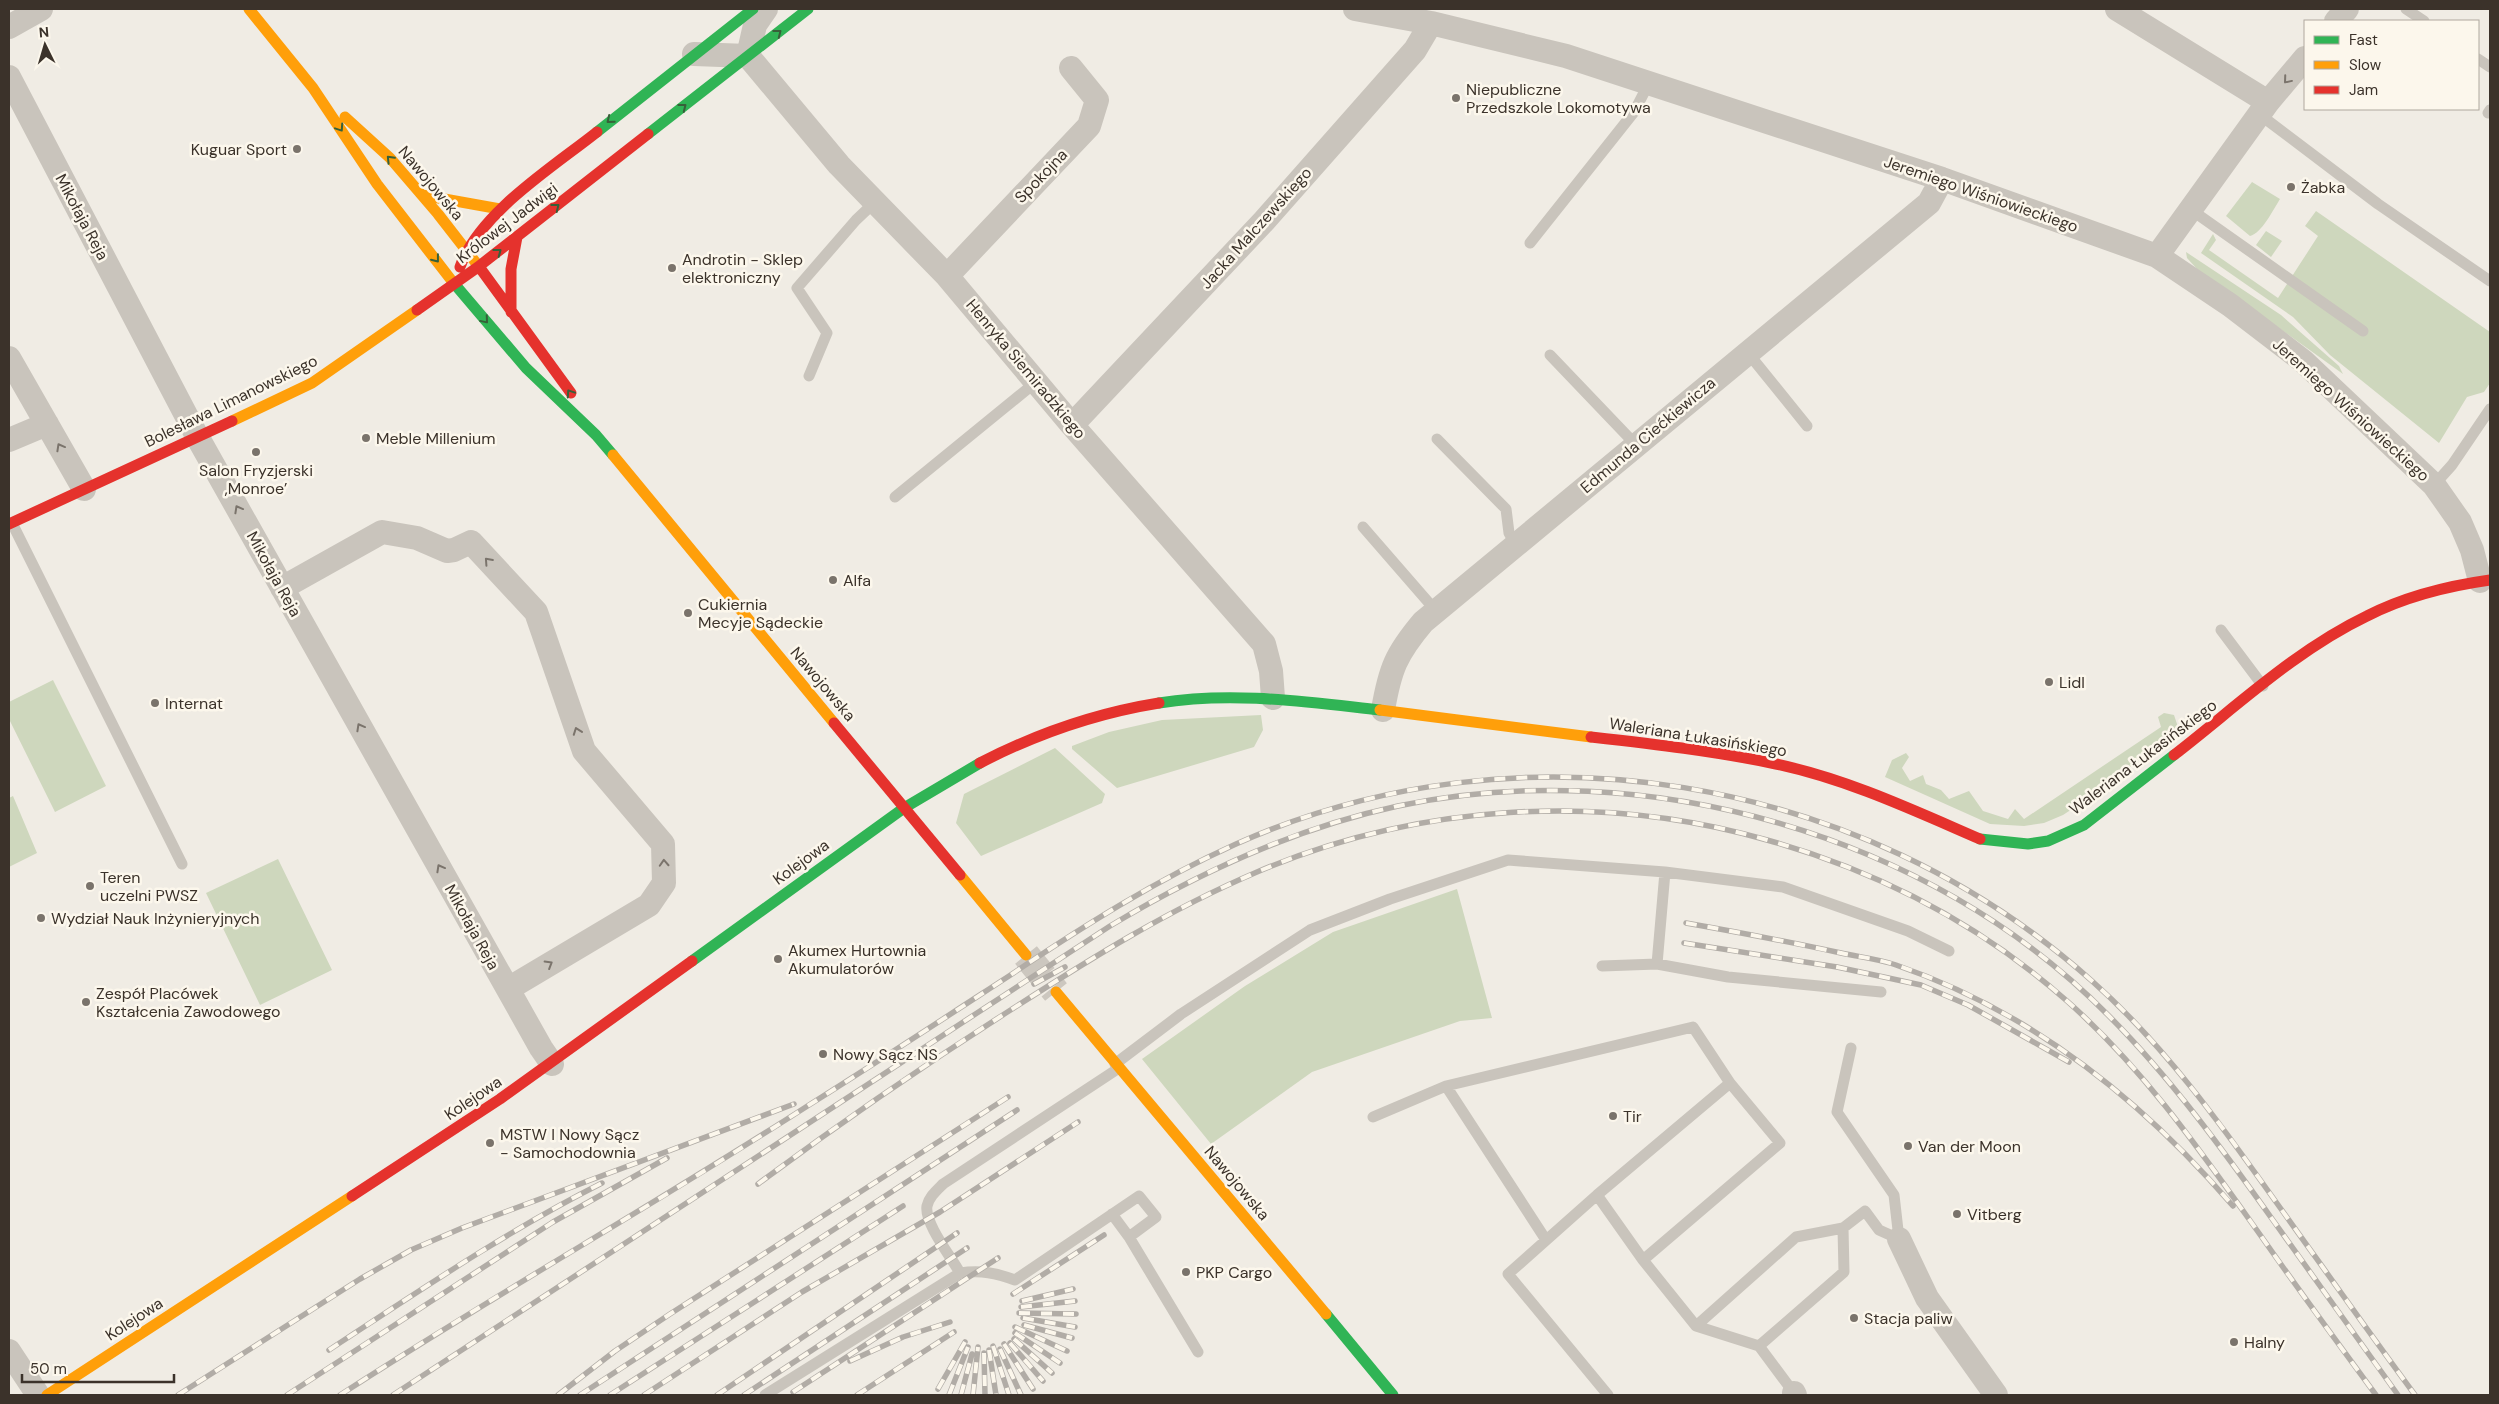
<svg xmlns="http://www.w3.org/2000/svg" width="2499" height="1404" viewBox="0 0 2499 1404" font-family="'DM Sans',sans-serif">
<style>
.green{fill:#ced7bd}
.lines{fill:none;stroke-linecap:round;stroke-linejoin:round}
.secondary-tunnel{stroke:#ccc7bf;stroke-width:28;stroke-dasharray:28 14;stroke-linecap:butt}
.lane{stroke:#c9c4bc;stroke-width:11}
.street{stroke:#c9c4bc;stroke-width:24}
.fast{stroke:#30b455;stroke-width:11}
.slow{stroke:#ff9f0a;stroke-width:11}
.jam{stroke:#e5322d;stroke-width:11}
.rail-casing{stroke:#b1aca6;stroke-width:5.5}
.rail{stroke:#fcf7ec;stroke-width:4;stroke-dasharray:11;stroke-linecap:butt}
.oneway{stroke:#376039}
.oneway2{stroke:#7b746c}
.poi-dot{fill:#7a736b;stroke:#fcf7ec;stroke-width:2}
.labels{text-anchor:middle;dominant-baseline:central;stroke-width:5;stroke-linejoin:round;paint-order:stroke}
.poi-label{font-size:16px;fill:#3b322a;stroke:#fcf7ec;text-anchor:start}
.street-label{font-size:16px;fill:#3b322a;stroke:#fcf7ec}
</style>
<rect width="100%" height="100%" fill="#f0ece4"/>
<!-- green -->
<path class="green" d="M2252,182L2280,199C2273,210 2262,233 2250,236L2226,216Z
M2316,211L2490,332V383L2484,392L2467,397L2439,443L2330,355L2293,317L2201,253L2213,234L2216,240L2209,250L2278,298L2318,236L2305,226Z
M2266,231L2282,241L2271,257L2256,245Z
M2186,252L2281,315L2339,366L2343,374L2197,269L2187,258Z
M53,680L106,786L55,812L9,719V702Z
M2164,713L2174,715L2178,727L2174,733L2101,790L2063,815L2044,823L2024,826L1990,824L1885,777L1892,760L1906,753L1909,757L1902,768L1910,781L1923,775L1926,784L1941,790L1949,799L1969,791L1983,811L2008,819L2015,809L2024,819L2161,727L2158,717Z
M1261,715L1263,730L1254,747L1117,788L1072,749V746L1109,732L1162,720Z
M1055,748L1105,794L1102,803L981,856L956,823L964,794Z
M13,796L37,853L9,867V798Z
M278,859L332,970L260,1005L206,893Z
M1457,889L1492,1018L1460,1021L1312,1072L1211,1144L1142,1059L1245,986L1333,932Z"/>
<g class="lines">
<!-- secondary-tunnel -->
<path class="secondary-tunnel" d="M1026,955L1056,992"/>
<!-- lane -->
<path class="lane" d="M2406,9L2424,21
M2478,59L2490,67
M2488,113L2490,110
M2259,114L2378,204L2490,281
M2190,209L2363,331
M1530,243L1634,112L1649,83
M1748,353L1807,426
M1550,355L1636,445
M809,376L827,333L797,288L856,220L875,202
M1437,439L1506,509L1509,533L1516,545
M2434,485L2452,465L2490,409
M895,497L1036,382
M12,523L182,864
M1363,527L1436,611
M2221,630L2263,686
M1665,872L1657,964L1728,977L1881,992
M1602,966L1657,964
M1851,1048L1837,1112L1894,1195L1899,1239
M1115,1064L1181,1014L1310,930L1390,899L1508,860L1665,872L1783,887L1908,931L1949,951
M1446,1086L1546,1240
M1373,1117L1446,1086L1693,1027L1730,1083L1780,1143L1643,1260
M1597,1195L1643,1260L1696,1326L1759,1346L1794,1393
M1129,1237L1198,1352
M960,1273C981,1270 996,1273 1015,1280L1139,1196L1156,1217L1129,1237L1112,1214
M1696,1326L1796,1237L1843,1228L1865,1211L1879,1230L1899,1239
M1759,1346L1844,1272L1843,1228
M765,1395L960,1273C952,1258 924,1223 927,1206C929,1197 936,1191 943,1184L1119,1068
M1608,1395L1508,1274L1597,1195L1730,1083"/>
<!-- street -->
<path class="street" d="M1355,9L1431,23L1566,56L1942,179L2157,256L2230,305L2303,361L2434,485L2460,522L2472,550L2480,581
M2117,9L2268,102
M2336,21L2347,9
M9,27L41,9
M694,54L748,56
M748,56L839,165L947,276L1072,425L1264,644L1271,671L1273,698
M748,56L755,25L766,9
M9,77L198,438L541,1048L552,1064
M2157,256L2268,102L2305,58
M947,276L1089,126L1097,100L1071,68
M9,358L84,489
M1072,425L1264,221L1415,50L1431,23
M9,440L47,424
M282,588L382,532L417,538L447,551L454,550L471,542L536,612L584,751L663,844L664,883L649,905L508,989
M1383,710C1390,669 1396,654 1423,622L1929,203L1942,179
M1899,1239L1927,1298L1996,1395
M9,1351L38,1395
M1794,1393L1795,1395"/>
<!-- fast -->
<path class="fast" d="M597,132L753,9
M648,134L808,9
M452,281L526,368L596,435L613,455
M1159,703C1233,691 1306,702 1380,710
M1980,839L2028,844L2048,841L2084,825L2174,755
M692,961L904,808L980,763
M1326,1314L1393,1395"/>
<!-- slow -->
<path class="slow" d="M249,9L313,88L377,184L452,281
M345,117L390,158L438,214L480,268
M422,195L500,209
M232,421L312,383L417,310
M613,455L834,723
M1380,710L1591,737
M960,875L1026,955
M1056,992L1326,1314
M47,1395L352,1196"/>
<!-- jam -->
<path class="jam" d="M460,267C479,213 553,167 597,132
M480,268L571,393
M417,310L478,267L648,134
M511,312V269L517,237
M9,524L232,421
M834,723L960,875
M1591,737C1653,744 1715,751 1776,764C1847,779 1913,810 1980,839
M2174,755C2236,707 2296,650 2367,616C2406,596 2447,586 2490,580
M980,763C1036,734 1097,713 1159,703
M352,1196L500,1099L692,961"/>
<!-- rail casing -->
<g class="rail-casing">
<path id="rail" d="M1686,923C1737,932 1790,942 1841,953C1859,957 1879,959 1896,965C2030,1011 2142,1100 2233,1206
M1684,943L1837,967L1921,985L1968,1005L2069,1062
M1034,984L1065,967
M758,1184C840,1123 923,1066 1009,1011C1090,959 1168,910 1257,872C1417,804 1600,792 1767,840C1878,871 1981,925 2067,1001C2144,1069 2202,1153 2261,1236C2298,1289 2337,1342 2376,1395
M1013,1294L1104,1235
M1022,1301L1073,1289
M1021,1307L1075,1301
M1019,1313L1076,1314
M1023,1318L1075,1327
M1024,1325L1072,1338
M1015,1327L1067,1351
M1015,1333L1060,1363
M1014,1339L1052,1373
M1010,1343L1043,1381
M1004,1344L1033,1389
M993,1346L1009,1395
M1000,1349L1021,1395
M329,1350C419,1291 507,1231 602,1183
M989,1350L996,1395
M984,1353L985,1395
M850,1361L903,1337L950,1322
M938,1389L965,1342
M793,1392L998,1258
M178,1395L360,1279L411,1250L462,1228L794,1104
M287,1395L553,1222L667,1158
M340,1395C494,1295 654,1205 809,1105C876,1063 943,1019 1009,976C1082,927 1156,880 1236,844C1520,717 1861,775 2092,981C2164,1045 2220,1123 2276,1202C2322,1266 2368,1331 2415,1395
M393,1395L1110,926C1200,872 1295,828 1398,806C1645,754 1930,834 2108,1015C2171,1078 2223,1150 2275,1223C2316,1280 2357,1338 2398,1395
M558,1395L615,1351L670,1314L1008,1097
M580,1395L1017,1110
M610,1395L903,1206
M644,1395L802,1292L940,1212L1078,1122
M717,1395L957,1233
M744,1395L967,1248
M857,1395L954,1332
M949,1395L968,1347
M961,1395L972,1354
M973,1395L978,1347"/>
</g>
<!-- rail -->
<use href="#rail" class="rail"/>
</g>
<!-- one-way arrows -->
<defs><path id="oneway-chevron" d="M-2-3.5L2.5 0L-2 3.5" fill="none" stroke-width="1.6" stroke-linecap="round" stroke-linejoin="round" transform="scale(1.25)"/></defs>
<g class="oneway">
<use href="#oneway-chevron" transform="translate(778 33) rotate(-38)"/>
<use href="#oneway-chevron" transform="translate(683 107) rotate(-38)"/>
<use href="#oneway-chevron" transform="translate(610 120) rotate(141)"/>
<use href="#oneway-chevron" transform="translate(340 128) rotate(56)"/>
<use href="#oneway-chevron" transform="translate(390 159) rotate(-134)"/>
<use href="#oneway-chevron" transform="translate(556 207) rotate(-38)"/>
<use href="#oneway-chevron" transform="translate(498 252) rotate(-37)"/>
<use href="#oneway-chevron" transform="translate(436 259) rotate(52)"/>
<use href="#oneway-chevron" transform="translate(485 320) rotate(50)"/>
<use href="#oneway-chevron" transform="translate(570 393) rotate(-124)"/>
</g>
<g class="oneway2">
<use href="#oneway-chevron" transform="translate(2287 80) rotate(130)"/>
<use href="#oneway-chevron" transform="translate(60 447) rotate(-119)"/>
<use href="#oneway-chevron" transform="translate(238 509) rotate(-119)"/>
<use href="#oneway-chevron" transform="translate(488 561) rotate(-132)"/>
<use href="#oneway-chevron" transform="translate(360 727) rotate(-119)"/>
<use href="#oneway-chevron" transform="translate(577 731) rotate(-110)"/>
<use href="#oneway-chevron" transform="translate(664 863) rotate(-93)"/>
<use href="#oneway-chevron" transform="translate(440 868) rotate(-119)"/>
<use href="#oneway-chevron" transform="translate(549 964) rotate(-31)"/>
</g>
<!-- markers -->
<g class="poi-dot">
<circle cx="1456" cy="98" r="5"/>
<circle cx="297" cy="149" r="5"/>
<circle cx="2291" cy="187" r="5"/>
<circle cx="672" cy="268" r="5"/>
<circle cx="366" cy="438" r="5"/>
<circle cx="256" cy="452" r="5"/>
<circle cx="833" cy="580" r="5"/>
<circle cx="688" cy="613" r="5"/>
<circle cx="2049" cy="682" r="5"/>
<circle cx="155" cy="703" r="5"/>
<circle cx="90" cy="886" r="5"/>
<circle cx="41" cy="918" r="5"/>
<circle cx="778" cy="959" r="5"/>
<circle cx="86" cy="1002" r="5"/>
<circle cx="823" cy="1054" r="5"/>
<circle cx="1613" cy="1116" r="5"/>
<circle cx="490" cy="1143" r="5"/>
<circle cx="1908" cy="1146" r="5"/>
<circle cx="1957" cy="1214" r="5"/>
<circle cx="1186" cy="1272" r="5"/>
<circle cx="1854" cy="1318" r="5"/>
<circle cx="2234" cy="1342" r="5"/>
</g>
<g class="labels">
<!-- poi labels -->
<g class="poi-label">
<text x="1466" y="89">Niepubliczne<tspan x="1466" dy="18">Przedszkole Lokomotywa</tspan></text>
<text x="287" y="149" text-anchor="end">Kuguar Sport</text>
<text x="2301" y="187">Żabka</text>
<text x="682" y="259">Androtin - Sklep<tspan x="682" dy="18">elektroniczny</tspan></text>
<text x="376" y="438">Meble Millenium</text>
<text x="256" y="470" text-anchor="middle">Salon Fryzjerski<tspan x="256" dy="18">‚Monroe’</tspan></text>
<text x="843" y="580">Alfa</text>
<text x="698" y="604">Cukiernia<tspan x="698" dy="18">Mecyje Sądeckie</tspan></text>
<text x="2059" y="682">Lidl</text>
<text x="165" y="703">Internat</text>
<text x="100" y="877">Teren<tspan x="100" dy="18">uczelni PWSZ</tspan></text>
<text x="51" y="918">Wydział Nauk Inżynieryjnych</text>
<text x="788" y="950">Akumex Hurtownia<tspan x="788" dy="18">Akumulatorów</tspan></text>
<text x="96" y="993">Zespół Placówek<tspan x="96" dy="18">Kształcenia Zawodowego</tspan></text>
<text x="833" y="1054">Nowy Sącz NS</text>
<text x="1623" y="1116">Tir</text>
<text x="500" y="1134">MSTW I Nowy Sącz<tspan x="500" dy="18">- Samochodownia</tspan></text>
<text x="1918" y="1146">Van der Moon</text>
<text x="1967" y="1214">Vitberg</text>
<text x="1196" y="1272">PKP Cargo</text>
<text x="1864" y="1318">Stacja paliw</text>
<text x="2244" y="1342">Halny</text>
</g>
<!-- street labels -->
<g class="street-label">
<text transform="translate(1041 176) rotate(-46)">Spokojna</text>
<text transform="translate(431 183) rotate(50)">Nawojowska</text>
<text transform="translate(1981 194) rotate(19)">Jeremiego Wiśniowieckiego</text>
<text transform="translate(82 217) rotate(62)">Mikołaja Reja</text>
<text transform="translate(507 223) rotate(-37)">Królowej Jadwigi</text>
<text transform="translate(1256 228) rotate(-48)">Jacka Malczewskiego</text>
<text transform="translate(1026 369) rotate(50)">Henryka Siemiradzkiego</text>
<text transform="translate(231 401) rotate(-26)">Bolesława Limanowskiego</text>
<text transform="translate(2351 410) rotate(42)">Jeremiego Wiśniowieckiego</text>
<text transform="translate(1648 435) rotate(-40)">Edmunda Ciećkiewicza</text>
<text transform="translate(274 574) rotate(61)">Mikołaja Reja</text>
<text transform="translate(823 684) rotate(50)">Nawojowska</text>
<text transform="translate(1698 737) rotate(9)">Waleriana Łukasińskiego</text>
<text transform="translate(2143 757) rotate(-37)">Waleriana Łukasińskiego</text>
<text transform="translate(801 862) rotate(-36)">Kolejowa</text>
<text transform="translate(472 927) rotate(61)">Mikołaja Reja</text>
<text transform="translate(473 1098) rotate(-34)">Kolejowa</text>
<text transform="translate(1237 1183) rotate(50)">Nawojowska</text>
<text transform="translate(134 1319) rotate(-33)">Kolejowa</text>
</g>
</g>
<!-- border -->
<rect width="2499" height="1404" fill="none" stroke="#3b322a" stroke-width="20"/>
<!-- legend -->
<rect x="2304" y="20" width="175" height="90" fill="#fcf7ec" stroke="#afa89e"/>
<rect x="2314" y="36" width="25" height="8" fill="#30b455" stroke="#afa89e"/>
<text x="2349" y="45" font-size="15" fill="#3b322a">Fast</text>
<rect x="2314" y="61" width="25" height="8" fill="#ff9f0a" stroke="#afa89e"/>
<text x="2349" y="70" font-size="15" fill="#3b322a">Slow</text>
<rect x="2314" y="86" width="25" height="8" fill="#e5322d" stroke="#afa89e"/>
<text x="2349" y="95" font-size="15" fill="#3b322a">Jam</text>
<!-- north arrow -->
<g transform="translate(45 45) rotate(355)" stroke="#fcf7ec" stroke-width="4" paint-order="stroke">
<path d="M0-4L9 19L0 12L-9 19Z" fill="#3b322a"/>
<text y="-8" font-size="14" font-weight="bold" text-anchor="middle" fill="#3b322a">N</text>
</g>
<!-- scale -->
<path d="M22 1374v8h152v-8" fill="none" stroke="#3b322a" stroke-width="2.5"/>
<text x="30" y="1374" font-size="15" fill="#3b322a" stroke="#fcf7ec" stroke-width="4" paint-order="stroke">50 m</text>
</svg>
